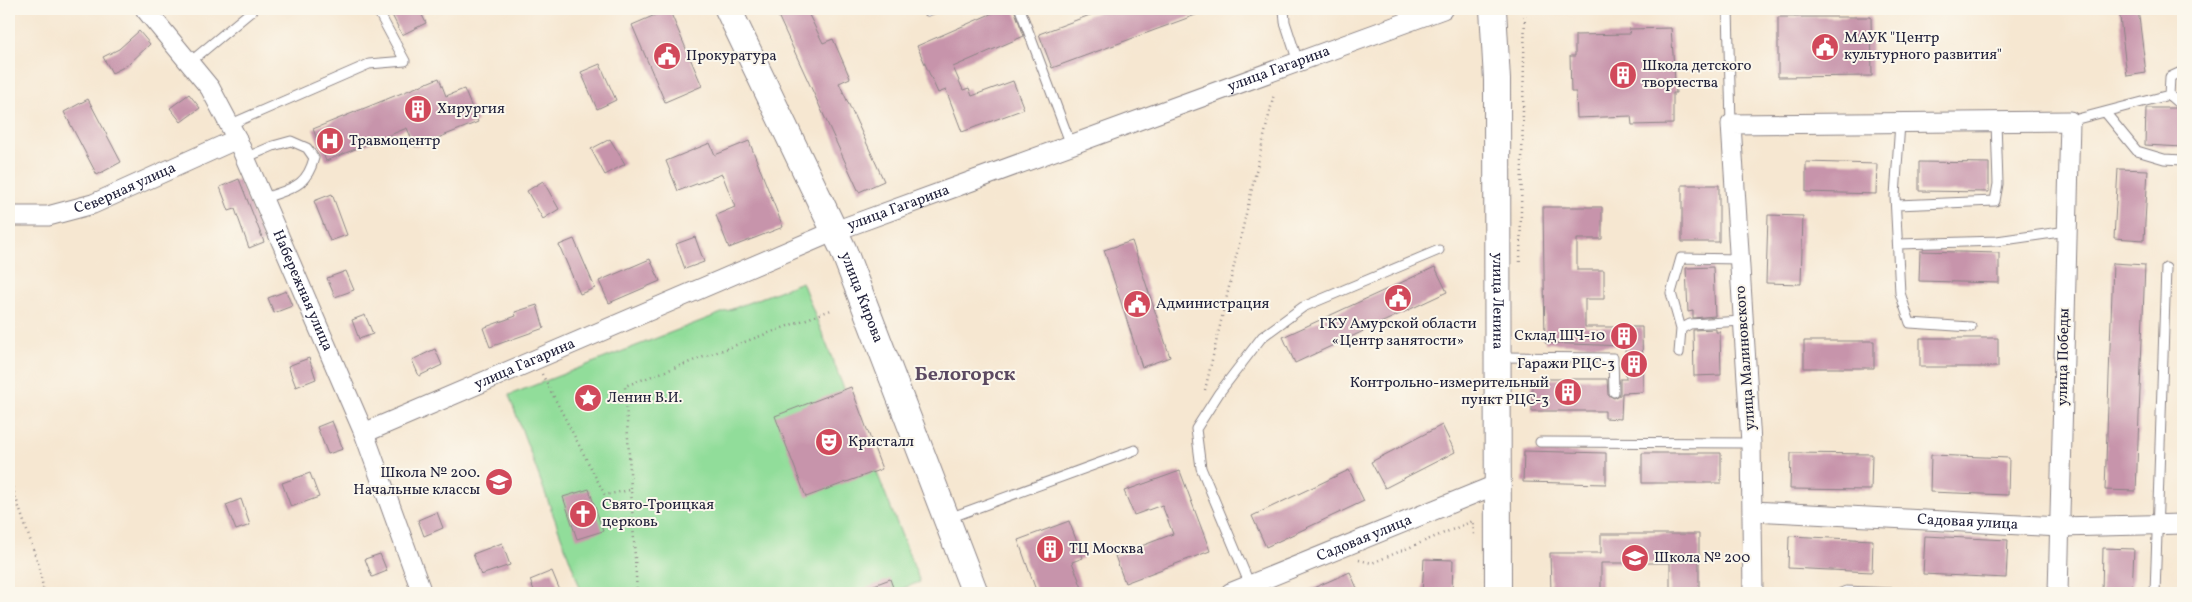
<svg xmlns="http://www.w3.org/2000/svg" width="2192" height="602" viewBox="0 0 2192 602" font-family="Vollkorn,serif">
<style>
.green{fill:#91dd9a;stroke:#5a806a}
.building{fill:#c794ab}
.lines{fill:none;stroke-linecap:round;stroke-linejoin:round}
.lane-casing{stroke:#8c8486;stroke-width:11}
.street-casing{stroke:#8c8486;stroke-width:21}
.secondary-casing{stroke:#8c8486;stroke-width:28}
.path{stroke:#8c8486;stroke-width:2.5;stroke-dasharray:1 4;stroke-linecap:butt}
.lane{stroke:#fff;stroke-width:9}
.street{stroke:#fff;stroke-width:19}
.secondary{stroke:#fff;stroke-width:26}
.labels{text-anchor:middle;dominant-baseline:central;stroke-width:4;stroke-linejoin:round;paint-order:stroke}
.poi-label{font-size:15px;fill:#22223b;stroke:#fbf7ec;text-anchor:start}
.street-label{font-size:15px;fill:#22223b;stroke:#fbf7ec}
.district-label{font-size:20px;font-weight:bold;fill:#5c4a62;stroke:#fbf7ec}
</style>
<rect width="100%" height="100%" fill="#fbf7ec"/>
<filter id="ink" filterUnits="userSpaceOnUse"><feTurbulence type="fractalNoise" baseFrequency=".02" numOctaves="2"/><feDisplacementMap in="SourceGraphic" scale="10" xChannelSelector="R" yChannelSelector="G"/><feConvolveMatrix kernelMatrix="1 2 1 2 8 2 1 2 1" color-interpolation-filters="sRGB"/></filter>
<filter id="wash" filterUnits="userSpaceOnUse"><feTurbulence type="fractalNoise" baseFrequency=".0096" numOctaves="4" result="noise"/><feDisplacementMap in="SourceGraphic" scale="20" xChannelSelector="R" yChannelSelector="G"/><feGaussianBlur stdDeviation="1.12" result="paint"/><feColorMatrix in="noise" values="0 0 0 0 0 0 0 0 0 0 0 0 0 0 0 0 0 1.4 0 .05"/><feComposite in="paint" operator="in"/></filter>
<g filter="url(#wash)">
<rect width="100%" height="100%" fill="#f6e7d1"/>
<!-- green -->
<path class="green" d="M802,282L920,582L890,593H582L509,395Z"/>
<g id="blocks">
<!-- building -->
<path class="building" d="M389,9H419L426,23L402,35Z
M669,9L702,86L665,102L632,25Z
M775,9H806L823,43L833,39L850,78L839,83L884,181L859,192Z
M1002,9H1014L1024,36L953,67L963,90L969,88L972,96L1013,81L1024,109L962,132L946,90L938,93L917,46Z
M1106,9H1209V10L1052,68L1039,34Z
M2119,9H2138L2146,73L2127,76Z
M1778,17H1871L1872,76L1778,77Z
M1671,28L1676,93H1673V124L1632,125L1631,116L1577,118L1576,92H1571L1570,56H1575V35L1630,34L1629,29Z
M139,31L150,44L128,65L112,73L103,57L119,49Z
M600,64L616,100L597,109L581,72Z
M439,78L446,96L464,89L478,122L415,147L407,128L326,161L313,129Z
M189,94L200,108L181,122L170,108Z
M88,99L121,162L97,175L64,112Z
M2146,108H2183V147L2145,145Z
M610,139L625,164L605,175L591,149Z
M749,141L783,227L729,248L716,215L735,207L722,174L678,191L666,161L710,143L715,155Z
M1806,162L1877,164L1876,194L1806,192Z
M1919,162L1989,163V192L1919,191Z
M2118,169L2148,170L2144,240L2114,238Z
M239,179L264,242L249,248L235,209L229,211L220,187Z
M543,181L559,209L543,219L527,191Z
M1682,185H1719V242H1682Z
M332,194L347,235L330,241L314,201Z
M1543,207H1602V239H1577V270H1604V299H1585V327H1642L1643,392L1622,393L1621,419L1605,418V411H1532V379H1607L1608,395L1614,398L1620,395V379H1626L1625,346L1545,343Z
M1768,215L1803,216L1801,284L1766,283Z
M695,237L704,262L685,269L676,244Z
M574,239L595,288L580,294L559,245Z
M1132,241L1170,357L1142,367L1104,250Z
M1920,251L1999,253V283L1919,281Z
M650,259L660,281L609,303L599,281Z
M2113,263L2145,265L2136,491L2105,490Z
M1435,267L1447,292L1295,363L1283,337Z
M1713,267L1715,316L1693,318V311L1688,312L1686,268Z
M346,271L354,290L335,297L327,278Z
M286,291L292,306L274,313L268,298Z
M537,305L544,328L490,347L483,328L516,316L515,312Z
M365,315L373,334L359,339L352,320Z
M1716,329V332H1720L1721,375L1694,376L1693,330Z
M1920,338H1998V367H1920Z
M1804,341H1874V368H1804Z
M435,349L442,365L419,376L412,360Z
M309,358L316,379L296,387L288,366Z
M851,387L882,469L806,497L775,416Z
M332,421L343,449L328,454L317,427Z
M1442,425L1455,452L1385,488L1371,462Z
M1524,451L1606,453V484L1523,482Z
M1642,453H1721V483H1642Z
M1791,453L1872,454L1871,490L1790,489Z
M1931,455L2009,458L2008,495L1930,492Z
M1349,470L1364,501L1266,547L1252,516Z
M1180,471L1210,551L1125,583L1115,556L1173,534L1162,505L1134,515L1124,491Z
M310,473L319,497L291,507L282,483Z
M589,489L603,531L577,539L563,497Z
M241,499L250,525L236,530L226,505Z
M437,512L443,528L424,536L418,520Z
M1069,521L1083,558L1072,562L1084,593H1037L1018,540Z
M1601,534H1699V593H1670V563H1601V593L1551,592L1550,553H1601Z
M1789,536L1873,540L1872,572L1788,568Z
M1925,536L2008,540L2006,578L1923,574Z
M502,543L510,565L481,575L473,554Z
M2103,548L2134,549L2132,593H2102Z
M380,554L387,571L372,577L365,559Z
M1424,559L1453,560L1452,593H1422Z
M552,571L561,593H535L530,580Z
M1350,572L1359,593H1302Z
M890,579L895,593H856V592Z"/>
</g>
</g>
<g filter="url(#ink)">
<use href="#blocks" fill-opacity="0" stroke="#8c8486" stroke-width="1"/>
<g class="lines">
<!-- lane casing -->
<g class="lane-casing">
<path id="lane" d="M927,9L928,11L933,9
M1020,9L1071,145
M1284,9L1285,22L1298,62
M1728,9L1731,124
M189,63L254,9
M2169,95L2177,102H2183
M2105,112L2137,151L2164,159L2183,160
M2070,121L2169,95L2170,77L2183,71
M1900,123L1895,196L1900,293L1910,323L1971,327
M229,125L369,64L405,61L377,9
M245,158L273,146L291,141L307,148L314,158C306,189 289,188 263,199
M1897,205L1995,201L1998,184L1996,122
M1899,244L1997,241L2067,231
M1681,329L1671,293L1681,258L1740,259
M1679,353L1681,329L1690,324L1743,321
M1500,357L1613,358L1614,392
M1540,442L1751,443
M949,518L1135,450
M1250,585L1201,468L1196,429L1219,393L1262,337L1303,307L1439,250
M1841,593L1846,591L1893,593
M2155,593L2166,268"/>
</g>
<!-- street casing -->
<g class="street-casing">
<g id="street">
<path id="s1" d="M145,9L210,88L237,139L364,433L422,593"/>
<path id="s2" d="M9,216H48L93,204L237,139"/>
<path id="s3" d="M364,433L835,231L1443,9"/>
<path id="s4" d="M1753,511L2060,527L2183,524"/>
<path id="s5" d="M1230,593L1498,484"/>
<path d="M1753,593L1751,443L1731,124L2070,121L2058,593"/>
</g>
</g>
<!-- secondary casing -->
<g class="secondary-casing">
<g id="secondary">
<path id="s6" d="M728,9L843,249L975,593"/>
<path id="s7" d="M1493,9L1497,80L1498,593"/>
</g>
</g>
<!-- path -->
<path class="path" d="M1520,262L1525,9
M542,374L605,495L630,490
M1205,390L1274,94
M9,478L39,566L44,593
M1359,560L1372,563L1473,521L1474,535
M637,593L625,386L831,310"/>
<!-- lane -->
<use href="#lane" class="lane"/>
<!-- street -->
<use href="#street" class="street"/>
<!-- secondary -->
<use href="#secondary" class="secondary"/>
</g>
</g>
<!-- icons -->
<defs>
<g id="civic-disc" transform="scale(1.4375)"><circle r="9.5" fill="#d1495b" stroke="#fbf7ec"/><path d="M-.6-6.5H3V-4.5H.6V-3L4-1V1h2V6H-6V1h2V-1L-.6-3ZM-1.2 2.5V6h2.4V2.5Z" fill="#fff"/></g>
<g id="building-disc" transform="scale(1.4375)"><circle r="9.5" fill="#d1495b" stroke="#fbf7ec"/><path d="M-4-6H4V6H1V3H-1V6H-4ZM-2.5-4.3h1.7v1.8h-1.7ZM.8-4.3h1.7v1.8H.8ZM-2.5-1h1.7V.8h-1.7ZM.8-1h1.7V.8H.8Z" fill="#fff"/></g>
<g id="hospital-disc" transform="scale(1.4375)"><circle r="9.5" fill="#d1495b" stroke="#fbf7ec"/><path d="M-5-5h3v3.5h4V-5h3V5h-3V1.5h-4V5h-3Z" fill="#fff"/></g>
<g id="sight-disc" transform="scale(1.4375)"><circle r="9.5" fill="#d1495b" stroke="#fbf7ec"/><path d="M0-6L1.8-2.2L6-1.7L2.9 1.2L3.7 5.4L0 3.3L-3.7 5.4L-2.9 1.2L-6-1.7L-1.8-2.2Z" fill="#fff"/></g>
<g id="theatre-disc" transform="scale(1.4375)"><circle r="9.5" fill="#d1495b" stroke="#fbf7ec"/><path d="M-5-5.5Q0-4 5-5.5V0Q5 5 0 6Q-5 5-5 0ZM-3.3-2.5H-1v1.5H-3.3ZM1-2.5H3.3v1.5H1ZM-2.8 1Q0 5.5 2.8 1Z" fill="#fff"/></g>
<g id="school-disc" transform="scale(1.4375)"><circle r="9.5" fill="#d1495b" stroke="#fbf7ec"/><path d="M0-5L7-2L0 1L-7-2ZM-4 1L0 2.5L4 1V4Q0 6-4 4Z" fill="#fff"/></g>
<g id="church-disc" transform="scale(1.4375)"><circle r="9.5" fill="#d1495b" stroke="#fbf7ec"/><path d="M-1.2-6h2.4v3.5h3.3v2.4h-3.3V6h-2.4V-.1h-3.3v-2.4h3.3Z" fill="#fff"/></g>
</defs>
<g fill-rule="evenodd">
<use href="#civic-disc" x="1825" y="47"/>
<use href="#civic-disc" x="667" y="56"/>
<use href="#building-disc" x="1623" y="75"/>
<use href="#building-disc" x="418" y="109"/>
<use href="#hospital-disc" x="330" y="141"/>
<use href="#civic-disc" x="1398" y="298"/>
<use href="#civic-disc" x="1137" y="304"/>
<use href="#building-disc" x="1624" y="336"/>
<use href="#building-disc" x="1634" y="364"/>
<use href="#building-disc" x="1568" y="392"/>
<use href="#sight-disc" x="588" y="398"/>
<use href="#theatre-disc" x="829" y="442"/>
<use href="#school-disc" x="499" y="482"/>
<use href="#church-disc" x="583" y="514"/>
<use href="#building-disc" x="1050" y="549"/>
<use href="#school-disc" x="1635" y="558"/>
</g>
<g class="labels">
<!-- poi labels -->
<g class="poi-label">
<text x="1844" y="38">МАУК "Центр<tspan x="1844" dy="17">культурного развития"</tspan></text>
<text x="686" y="56">Прокуратура</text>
<text x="1642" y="66">Школа детского<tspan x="1642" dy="17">творчества</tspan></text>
<text x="437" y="109">Хирургия</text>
<text x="349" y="141">Травмоцентр</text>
<text x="1156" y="304">Администрация</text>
<text x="1398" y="324" text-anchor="middle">ГКУ Амурской области<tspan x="1398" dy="17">«Центр занятости»</tspan></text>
<text x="1605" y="336" text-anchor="end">Склад ШЧ-10</text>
<text x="1615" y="364" text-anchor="end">Гаражи РЦС-3</text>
<text x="1549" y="383" text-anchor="end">Контрольно-измерительный<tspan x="1549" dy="17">пункт РЦС-3</tspan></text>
<text x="607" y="398">Ленин В.И.</text>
<text x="848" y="442">Кристалл</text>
<text x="480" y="473" text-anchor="end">Школа № 200.<tspan x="480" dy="17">Начальные классы</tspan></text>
<text x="602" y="505">Свято-Троицкая<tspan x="602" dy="17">церковь</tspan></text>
<text x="1069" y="549">ТЦ Москва</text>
<text x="1654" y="558">Школа № 200</text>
</g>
<!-- street labels -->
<g class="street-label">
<text stroke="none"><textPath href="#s3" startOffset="985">улица Гагарина</textPath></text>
<text stroke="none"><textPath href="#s2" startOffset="121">Северная улица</textPath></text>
<text stroke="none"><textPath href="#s3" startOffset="580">улица Гагарина</textPath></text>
<text stroke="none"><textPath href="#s1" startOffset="325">Набережная улица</textPath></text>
<text stroke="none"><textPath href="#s6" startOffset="318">улица Кирова</textPath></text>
<text stroke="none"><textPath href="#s7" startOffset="292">улица Ленина</textPath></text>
<text transform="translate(2064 357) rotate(-89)">улица Победы</text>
<text transform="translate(1746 358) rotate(-94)">улица Малиновского</text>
<text stroke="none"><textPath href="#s3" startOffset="175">улица Гагарина</textPath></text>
<text stroke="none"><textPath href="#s4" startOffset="215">Садовая улица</textPath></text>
<text stroke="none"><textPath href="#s5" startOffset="145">Садовая улица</textPath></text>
</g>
<!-- district labels -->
<g class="district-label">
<text x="965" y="375">Белогорск</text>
</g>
</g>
<!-- margin -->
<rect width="2192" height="602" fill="none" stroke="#fbf7ec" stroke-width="30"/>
</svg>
